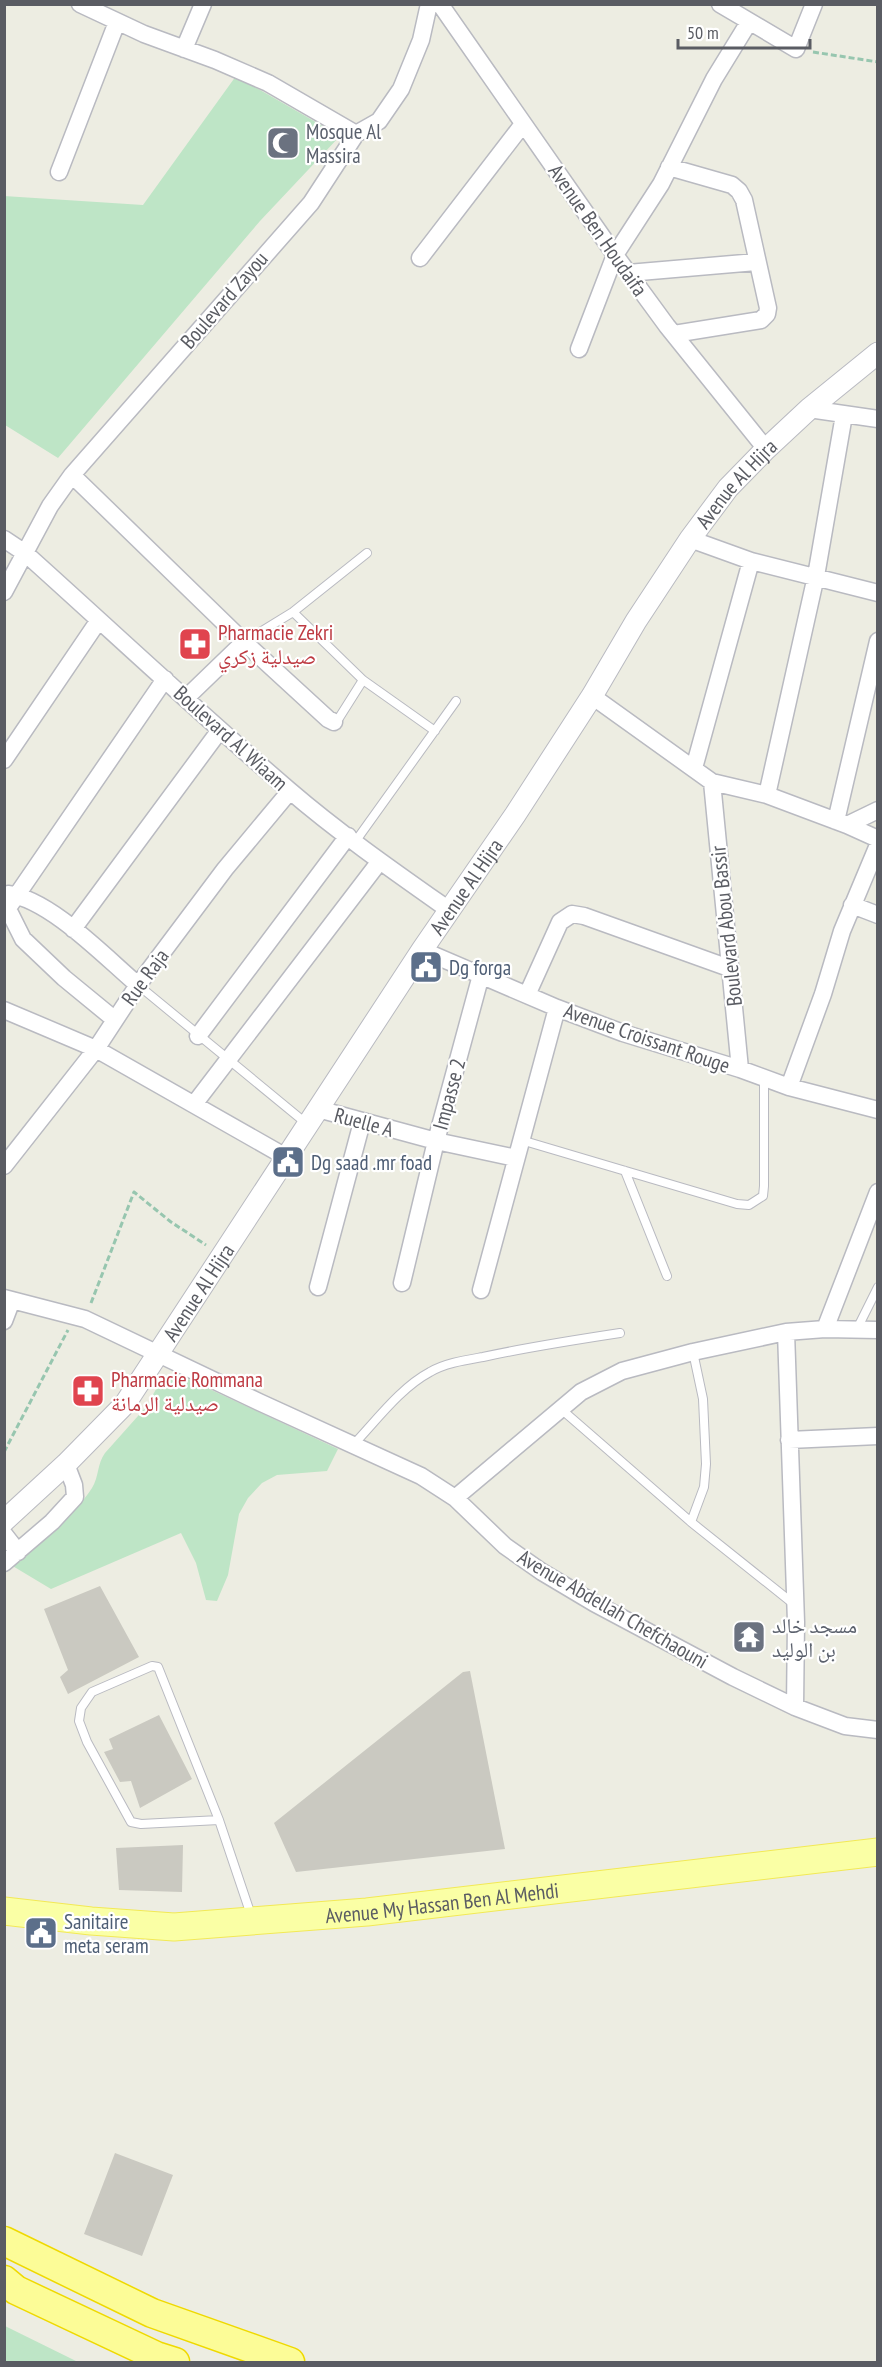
<svg xmlns="http://www.w3.org/2000/svg" width="882" height="2367" viewBox="0 0 882 2367" font-family="'PT Sans Narrow','Noto Naskh Arabic',sans-serif">
<style>
.green{fill:#bee5c6}
.building{fill:#cac9c1}
.lines{fill:none;stroke-linecap:round;stroke-linejoin:round}
.service-casing{stroke:#b9bac1;stroke-width:10}
.minor-casing{stroke:#b9bac1;stroke-width:19}
.tertiary-casing{stroke:#b9bac1;stroke-width:23}
.primary-casing{stroke:#f2e956;stroke-width:29}
.trunk-casing{stroke:#efd900;stroke-width:31}
.path{stroke:#97c6af;stroke-width:3;stroke-dasharray:6 3;stroke-linecap:butt}
.service{stroke:#fff;stroke-width:8}
.minor{stroke:#fff;stroke-width:16}
.tertiary{stroke:#fff;stroke-width:21}
.primary{stroke:#faffa5;stroke-width:27}
.trunk{stroke:#fcfc97;stroke-width:28}
.labels{text-anchor:middle;dominant-baseline:central;stroke-width:4.5;stroke-linejoin:round;paint-order:stroke}
.worship-label{font-size:21px;fill:#5b616d;stroke:#fff;text-anchor:start}
.street-label{font-size:21px;fill:#5a5c63;stroke:#fff}
.health-label{font-size:21px;fill:#be3a42;stroke:#fff;text-anchor:start}
.service-label{font-size:21px;fill:#4e5e75;stroke:#fff;text-anchor:start}
</style>
<rect width="100%" height="100%" fill="#edede2"/>
<!-- green -->
<path class="green" d="M236,76L340,136L260,221L58,458L5,425L4,196L143,205Z
M177,1374L338,1449L327,1471L277,1475L262,1483L248,1498L239,1514L228,1575L217,1601L206,1600L196,1563L181,1533L51,1589L6,1562C33,1542 74,1517 92,1488C99,1477 97,1464 105,1453L146,1407L159,1384L167,1377Z
M4,2326H5L78,2362H5Z"/>
<!-- building -->
<path class="building" d="M100,1586L139,1657L68,1694L60,1677L68,1670L44,1609Z
M470,1671L505,1849L296,1872L274,1823L463,1672Z
M159,1715L192,1779L140,1808L131,1781L120,1782L104,1752L113,1749L109,1739Z
M183,1845L182,1892L119,1890L116,1848Z
M115,2153L173,2175L142,2256L84,2234Z"/>
<g class="lines">
<!-- service casing -->
<g class="service-casing">
<path id="service" d="M293,612L363,680L435,731
M244,642L293,612L367,553
M334,722L339,718L363,680
M355,842L456,701
M138,985L307,1124
M521,1140L737,1204L749,1205L763,1196L764,1186V1078
M625,1171L667,1276
M857,1329L878,1287
M561,1409L691,1522L795,1605
M353,1445C376,1421 400,1388 430,1372C445,1363 466,1360 483,1357C528,1347 574,1340 620,1333
M691,1522L704,1487L706,1464L703,1399L693,1352
M219,1820L141,1824L131,1822L87,1742L79,1721L81,1708L92,1692L152,1666L158,1667L219,1820L252,1918"/>
</g>
<!-- minor casing -->
<g class="minor-casing">
<path id="minor" d="M80,4L144,34L215,60L268,83L356,134
M440,4L615,255L667,326L766,449
M720,4L796,49L814,4
M184,49L203,4
M669,167L732,185L739,191L744,200L768,308L767,314L761,320L674,334
M59,172L117,22
M420,258L523,124
M628,273L756,262
M579,349L615,255L661,184L714,79L749,22
M809,409L878,419
M72,475L244,642L328,719L334,722
M4,539L25,553C113,632 199,713 289,790C339,833 395,872 449,910
M690,539L751,561L878,593
M4,592L50,506L72,475L311,203L356,134L379,121L401,89L421,40L429,4
M592,696L712,782L767,795L847,825L878,839
M186,698L244,642
M4,760L99,620
M694,768L751,561
M712,782L740,1069
M767,795L816,576L844,415
M836,821L878,641
M847,825L878,810
M8,894C50,899 106,958 138,985
M4,901L23,939L64,978L114,1019
M852,905L878,915
M8,908L165,679
M73,929L220,730
M422,950L557,1008L623,1033L740,1069L789,1087L878,1110
M527,995L560,922L572,914L584,916L729,968
M4,1010L96,1049L286,1157
M198,1036L348,836
M789,1087L823,994L842,931L878,845
M195,1103L380,861
M318,1109L436,1141L516,1158
M4,1166L96,1049L138,985L225,869L290,791
M402,1283L436,1141L481,975
M318,1287L362,1122
M481,1290L557,1008
M4,1298L85,1319L259,1402L421,1476L455,1498L505,1546L542,1572L594,1603L733,1677L795,1707L845,1726L878,1730
M4,1321L12,1300
M825,1329L878,1192
M786,1332L796,1622L795,1707
M789,1440L878,1436
M455,1498L581,1392L622,1371L693,1352L786,1332L825,1329L878,1330
M4,1534L18,1552
M4,1563L52,1522L75,1497L74,1485L66,1464"/>
</g>
<!-- tertiary casing -->
<g class="tertiary-casing">
<g id="tertiary">
<path id="s1" d="M4,1521L66,1464L125,1404L422,950L515,815L592,696L636,621L690,539L728,488L766,449L809,409L878,353"/>
</g>
</g>
<!-- primary casing -->
<g class="primary-casing">
<g id="primary">
<path id="s2" d="M4,1911L91,1921L174,1927L367,1912L878,1852"/>
</g>
</g>
<!-- trunk casing -->
<g class="trunk-casing">
<path id="trunk" d="M4,2241L152,2313L290,2362
M4,2280L16,2290L156,2356L175,2362"/>
</g>
<!-- path -->
<path class="path" d="M813,52L878,62
M91,1303L134,1192L171,1222L206,1245
M4,1452L68,1330"/>
<!-- service -->
<use href="#service" class="service"/>
<!-- minor -->
<use href="#minor" class="minor"/>
<!-- tertiary -->
<use href="#tertiary" class="tertiary"/>
<!-- primary -->
<use href="#primary" class="primary"/>
<!-- trunk -->
<use href="#trunk" class="trunk"/>
</g>
<!-- icons -->
<defs>
<g id="mosque-square" transform="scale(1.725)"><rect x="-9" y="-9" width="18" height="18" rx="4" fill="#6b7280" stroke="#fff"/><path d="M3.5-4.9A6 6 0 1 0 3.5 4.9A5 5 0 1 1 3.5-4.9Z" fill="#fff"/></g>
<g id="pharmacy-square" transform="scale(1.725)"><rect x="-9" y="-9" width="18" height="18" rx="4" fill="#e0444e" stroke="#fff"/><path d="M-2-6h4v4h4v4h-4v4h-4v-4h-4v-4h4Z" fill="#fff"/></g>
<g id="civic-square" transform="scale(1.725)"><rect x="-9" y="-9" width="18" height="18" rx="4" fill="#5c6f8a" stroke="#fff"/><path d="M-.6-6.5H3V-4.5H.6V-3L4-1V1h2V6H-6V1h2V-1L-.6-3ZM-1.2 2.5V6h2.4V2.5Z" fill="#fff"/></g>
<g id="temple-square" transform="scale(1.725)"><rect x="-9" y="-9" width="18" height="18" rx="4" fill="#6b7280" stroke="#fff"/><path d="M0-6L5-2H3V0L6.5 2.5H4V6H1.5V3h-3V6H-4V2.5H-6.5L-3 0V-2H-5Z" fill="#fff"/></g>
</defs>
<g fill-rule="evenodd">
<use href="#mosque-square" x="283" y="143"/>
<use href="#pharmacy-square" x="195" y="644"/>
<use href="#civic-square" x="426" y="967"/>
<use href="#civic-square" x="288" y="1162"/>
<use href="#pharmacy-square" x="88" y="1391"/>
<use href="#temple-square" x="749" y="1637"/>
<use href="#civic-square" x="41" y="1933"/>
</g>
<g class="labels">
<!-- worship labels -->
<g class="worship-label">
<text x="306" y="131">Mosque Al<tspan x="306" dy="24">Massira</tspan></text>
<text x="772" y="1625">مسجد خالد<tspan x="772" dy="24">بن الوليد</tspan></text>
</g>
<!-- street labels -->
<g class="street-label">
<text transform="translate(598 230) rotate(55)">Avenue Ben Houdaifa</text>
<text transform="translate(224 300) rotate(-49)">Boulevard Zayou</text>
<text stroke="none"><textPath href="#s1" startOffset="1274">Avenue Al Hijra</textPath></text>
<text transform="translate(231 738) rotate(42)">Boulevard Al Wiaam</text>
<text stroke="none"><textPath href="#s1" startOffset="788">Avenue Al Hijra</textPath></text>
<text transform="translate(726 926) rotate(-96)">Boulevard Abou Bassir</text>
<text transform="translate(145 977) rotate(-54)">Rue Raja</text>
<text transform="translate(647 1038) rotate(19)">Avenue Croissant Rouge</text>
<text transform="translate(449 1094) rotate(-75)">Impasse 2</text>
<text transform="translate(364 1122) rotate(15)">Ruelle A</text>
<text stroke="none"><textPath href="#s1" startOffset="302">Avenue Al Hijra</textPath></text>
<text transform="translate(613 1609) rotate(30)">Avenue Abdellah Chefchaouni</text>
<text stroke="none"><textPath href="#s2" startOffset="440">Avenue My Hassan Ben Al Mehdi</textPath></text>
</g>
<!-- health labels -->
<g class="health-label">
<text x="218" y="632">Pharmacie Zekri<tspan x="218" dy="24">صيدلية زكري</tspan></text>
<text x="111" y="1379">Pharmacie Rommana<tspan x="111" dy="24">صيدلية الرمانة</tspan></text>
</g>
<!-- service labels -->
<g class="service-label">
<text x="449" y="967">Dg forga</text>
<text x="311" y="1162">Dg saad .mr foad</text>
<text x="64" y="1921">Sanitaire<tspan x="64" dy="24">meta seram</tspan></text>
</g>
</g>
<!-- border -->
<rect width="882" height="2367" fill="none" stroke="#5a5c63" stroke-width="12"/>
<!-- scale -->
<path d="M678 39v9h132v-9" fill="none" stroke="#5a5c63" stroke-width="3"/>
<text x="687" y="39" font-size="18" fill="#5a5c63" stroke="#ffffff" stroke-width="4.5" paint-order="stroke">50 m</text>
</svg>
